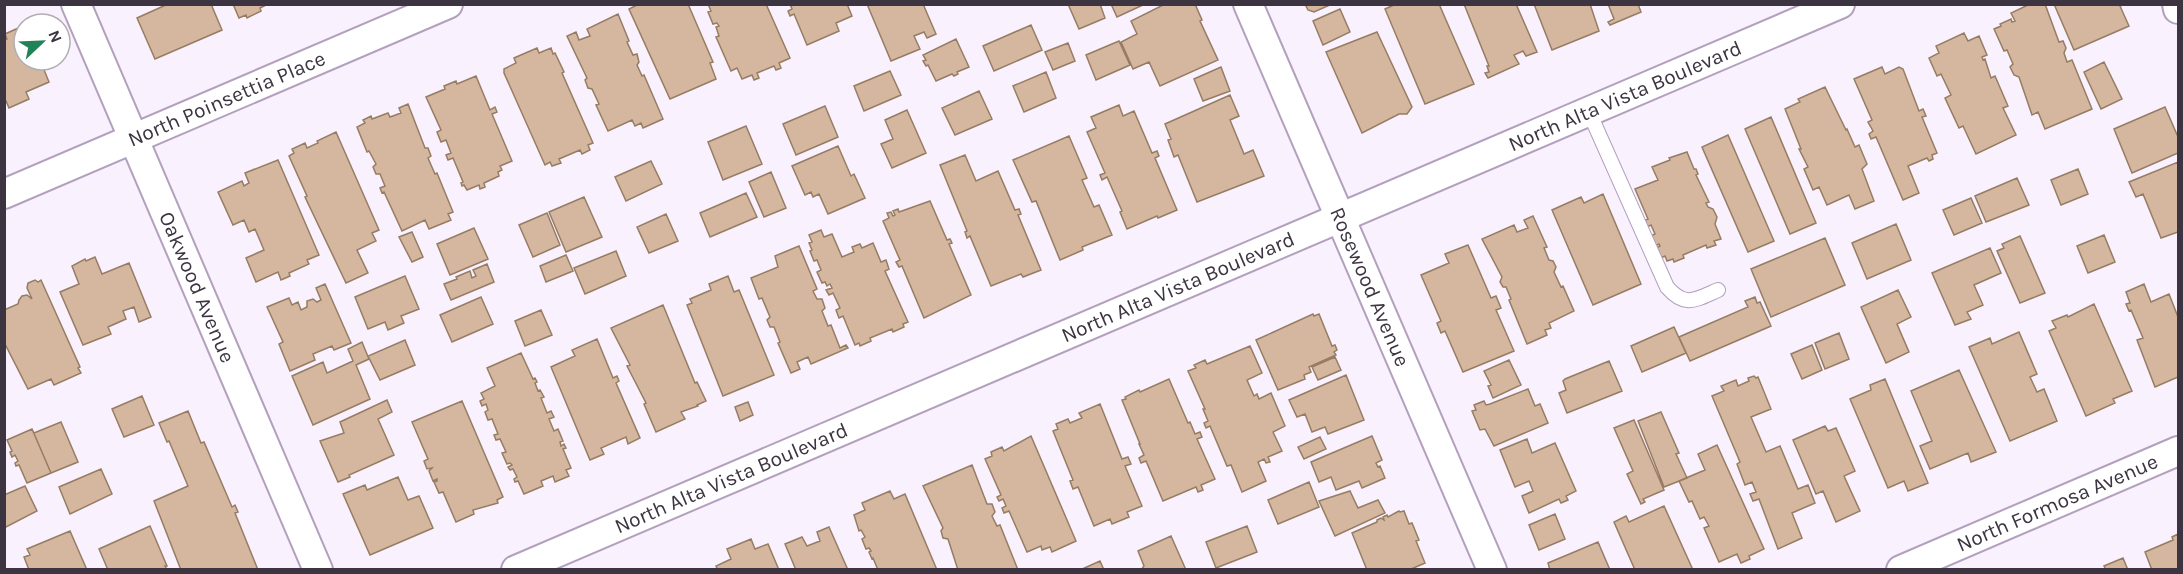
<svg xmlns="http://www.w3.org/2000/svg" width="2183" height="574" viewBox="0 0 2183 574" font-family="Karla,sans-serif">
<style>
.building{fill:#d4b79e;stroke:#967c63;stroke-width:1.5}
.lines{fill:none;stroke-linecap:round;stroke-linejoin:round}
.service-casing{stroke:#b2a0be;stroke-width:16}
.minor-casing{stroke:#b2a0be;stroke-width:32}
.service{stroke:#fff;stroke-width:14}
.minor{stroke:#fff;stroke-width:28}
.labels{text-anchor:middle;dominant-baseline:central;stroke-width:5;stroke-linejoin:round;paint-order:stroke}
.street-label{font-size:21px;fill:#3c3541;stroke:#fff}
</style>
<rect width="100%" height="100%" fill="#f9f1fe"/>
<!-- building -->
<path class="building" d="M168,4H211L222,30L155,59L137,18Z
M233,4H268L260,8L261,11L247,18L246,15L239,18Z
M639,4H688L713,62L710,63L716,79L670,99L629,9Z
M708,4H766L790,58L779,63L781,68L776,70L774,66L757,73L759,78L754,80L752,75L742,79L737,68L731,71L716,37L719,36L716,27L719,26L717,23L713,24L708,12L711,11Z
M790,4H847L852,16L836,23L839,31L807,45L794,14L790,16L788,11L792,9Z
M867,4H923L936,34L927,38L924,32L914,36L920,49L891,61Z
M1068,4H1100L1105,18L1079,29Z
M1111,4H1145L1117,17Z
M1165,4H1195L1202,20L1200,21L1218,60L1160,86L1149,62L1133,69L1121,42L1137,34L1131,21Z
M1305,4H1332L1314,12L1308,10Z
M1396,4H1439L1474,84L1425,104L1385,9Z
M1464,4H1516L1537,52L1526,56L1523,51L1514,55L1519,64L1488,78L1485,73L1489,72L1487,66H1489Z
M1534,4H1590L1599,31L1552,50Z
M1608,4H1638L1641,12L1610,25L1608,22L1614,19Z
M2030,4H2045L2059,42L2063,41L2066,48L2064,53L2067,62L2072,60L2092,109L2045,129L2038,112L2032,115L2019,77L2014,75L2010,67L2013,64L2007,50L2004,51L1994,29L2001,26L2000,24L2011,19L2012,22L2015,21L2011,13Z
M2054,4H2125L2120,6L2129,26L2074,50Z
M1340,9L1350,32L1323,45L1313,21Z
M618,14L629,41L627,42L633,55L637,54L639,62L637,65L642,76L644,75L663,119L643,128L641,123L635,126L632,120L608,131L596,105L599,104L592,89L588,88L585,80L587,78L567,36L576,32L579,40L590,36L587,29Z
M1031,25L1042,50L994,71L983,46Z
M23,26L24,60H40L49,82L26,92L29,99L9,108L6,101H4V40L7,39L5,34Z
M1377,32L1412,107L1407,114H1399L1362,133L1326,52Z
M1964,33L1968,41L1979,36L1987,55L1982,57L1983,60L1985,59L1991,78L1995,76L2008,106L2003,108L2016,135L1976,154L1963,126L1959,128L1945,98L1951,95L1941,74L1937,76L1929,58L1939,53L1936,46Z
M956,39L969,67L957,72L958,74L954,76L952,74L936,81L928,65L926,66L923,61L926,60L923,55Z
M1119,41L1130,65L1096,80L1086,55Z
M1068,43L1075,61L1053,70L1045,52Z
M537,48L539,53L551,48L553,54L555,53L564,72L562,73L593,143L588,145L590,150L582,154L580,150L559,159L561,163L552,166L550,162L545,165L504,73V69L516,63L514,58Z
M2104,62L2122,99L2101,109L2084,72Z
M1221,67L1230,91L1203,101L1194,79Z
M1882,67L1885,74L1899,67L1903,69L1919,111L1923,109L1926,116L1922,117L1937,153L1932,155L1933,159L1929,161L1927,158L1908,166L1919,193L1903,200L1876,137L1871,139L1869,134L1873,131L1868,122L1872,120L1854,79Z
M890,71L901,95L864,111L854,86Z
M1046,72L1056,98L1024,112L1013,86Z
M476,76L490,110L495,107L497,112L492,114L512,161L500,166L502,170L498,172L499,176L484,183L485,187L480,189L479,185L467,190L464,185L462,186L461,183L463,182L453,158L448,160L446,155L451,153L446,140L441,142L437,132L441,130L426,97L445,89L444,86L456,81L457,84Z
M1825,87L1846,130L1847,129L1855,147L1859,145L1867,164L1862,169L1874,201L1855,209L1849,195L1827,205L1819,187L1813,190L1804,169L1808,167L1799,149H1801L1785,109L1800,102L1798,99Z
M979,91L992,119L955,135L942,108Z
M1230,95L1239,116L1230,120L1244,154L1253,150L1264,176L1197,202L1178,155L1174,157L1168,140L1171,139L1165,124Z
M408,104L425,148H428L431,156L428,158L435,174L437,173L453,212L448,214L451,220L429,229L425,220L402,231L384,192L382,193L380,188L385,186L380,174H376L373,167L376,164L369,151L367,152L357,127L365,123L363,120L371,116L372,119L388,113L390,117L401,113L399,108Z
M1119,105L1123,116L1134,111L1152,153L1157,151L1159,156L1155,158L1177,210L1158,218L1157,216L1127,229L1120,212L1122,211L1107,177L1102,180L1100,175L1105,173L1087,132L1096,128L1091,117Z
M825,106L838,137L796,155L783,124Z
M2165,107L2178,137V153L2132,173L2114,129Z
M907,110L926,153L892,168L881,144L893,139L885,120Z
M1771,117L1816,223L1790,234L1745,129Z
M746,126L762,164L723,180L708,142Z
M336,132L379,230L372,233L376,241L357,250L368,273L346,283L305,197L307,196L289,156L294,153L292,149L305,143L307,148L318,143L317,141Z
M1728,135L1774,241L1748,252L1702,147Z
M1069,136L1087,178L1082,180L1094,207L1099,205L1112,235L1082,247L1083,250L1060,260L1036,201L1032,202L1013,160Z
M838,146L851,176L854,174L865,198L828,214L819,194L813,197L811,192L805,195L792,166Z
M1687,152L1694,169H1696L1698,174L1696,175L1709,202L1706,203L1708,207L1713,209L1717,217L1715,224L1721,239L1714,241L1716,245L1707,248L1706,245L1683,255L1684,258L1674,262L1673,259L1667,261L1665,256L1661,258L1655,249L1660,246L1659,244L1655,246L1649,237L1655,234L1651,225L1647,227L1645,220L1648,219L1635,189L1658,180L1652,167L1670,160L1669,158Z
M965,155L976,181L998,171L1015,210L1019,209L1021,214L1018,215L1041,270L1023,277L1021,274L991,286L970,236L967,238L965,232L967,231L940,165Z
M278,160L319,255L307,260L309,264L289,273L290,276L281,280L278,272L256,282L246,258L264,250L255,229L249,232L244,220L233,225L218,192L242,181L244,186L249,183L245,173Z
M651,161L662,184L626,201L615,177Z
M2178,162V232L2161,238L2143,194L2136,197L2129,182Z
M2078,169L2088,194L2061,205L2051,180Z
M771,172L786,208L764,217L749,182Z
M2017,178L2029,205L1986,222L1975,196Z
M746,193L757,217L710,237L700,213Z
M1603,194L1641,284L1593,305L1552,210L1581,197L1584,203Z
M584,197L602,237L566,252L549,212Z
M1971,198L1982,223L1954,235L1943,210Z
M930,201L947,240L950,239L952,243L949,244L971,295L924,318L902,266L899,267L896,262L900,260L883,221L889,218L887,213L891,212L893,216L895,215L893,211L898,209L899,212Z
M547,213L560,245L533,257L519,225Z
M666,214L678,241L649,253L637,227Z
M1533,216L1547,247L1544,248L1549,260L1553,261L1556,267L1554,272L1561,287L1563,286L1574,311L1549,323L1551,328L1545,330L1547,335L1527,344L1509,300L1511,299L1506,287H1503L1500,282L1502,277L1482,239L1514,225L1517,232L1528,228L1524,220Z
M1896,224L1911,260L1867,279L1852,243Z
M474,228L488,259L450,275L437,244Z
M821,230L824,237L832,234L842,257L854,252L852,247L860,244L862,248L873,243L881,262L886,260L889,269L885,271L908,322L903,324L904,327L893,332L892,329L870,338L871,341L860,346L859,343L855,345L843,316L839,318L836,310L840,308L833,293L829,295L826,290L832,288L830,284L827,286L825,282L822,283L817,272L821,270L817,260L814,261L810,251L812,250L809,243L812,242L809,235Z
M412,232L423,257L412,262L399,237Z
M2104,235L2115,262L2088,273L2077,246Z
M2020,236L2045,293L2020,303L1997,251L2004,248L2002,244Z
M1825,238L1845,285L1771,317L1751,269Z
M1468,245L1491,298L1496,296L1501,308L1496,310L1514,351L1463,372L1445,331L1441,333L1437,323L1441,321L1421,275L1449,263L1445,254Z
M799,246L817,289L813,291L817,299H822L825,308L822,311L828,326L831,325L840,348L846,345L848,348L811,364L808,357L797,362L800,369L791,373L778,343L780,342L774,327H770L767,320L770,317L762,298L759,299L751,278L778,267L775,256Z
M1990,248L2001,273L1974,285L1983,305L1967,312L1971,319L1955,325L1932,273Z
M616,251L626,276L585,294L574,268Z
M566,255L573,271L546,282L540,266Z
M95,257L102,274L129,263L151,317L139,322L134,307L123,311L126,319L108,327L111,334L83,345L60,292L79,284L72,266L85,259L86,261Z
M487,264L494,282L451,300L444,284L457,279L456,277L470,271L472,278L476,276L473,270Z
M405,276L419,309L401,316L404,323L388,330L385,322L368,329L355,297Z
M728,276L734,292L739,290L774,375L723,396L687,305L692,303L690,299L711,290L709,284Z
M35,280L38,282L41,280L80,367L78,368L81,373L54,385L51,379L28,389L4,342V310L18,304L19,300L22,296L27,295L32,299L27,288L28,283Z
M325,284L351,343L334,350L332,346L313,354L315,360L290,371L279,344L283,342L267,307L289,298L292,305L298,302L301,310L307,307V301L313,299L317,302L321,300L316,288Z
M2144,284L2151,302L2169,294L2178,317V377L2155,387L2137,340L2143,338L2131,310L2129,311L2126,304L2130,303L2126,292Z
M1898,290L1911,317L1897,324L1909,352L1886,363L1861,307Z
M481,297L493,324L452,342L440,315Z
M1755,297L1757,303L1760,302L1771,326L1690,361L1679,337L1748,307L1745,301Z
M2094,304L2132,391L2113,399L2115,403L2086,416L2049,331L2056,328L2052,321L2067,315L2068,317Z
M663,305L695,383L697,382L706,401L697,405L698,406L681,412L685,419L656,432L644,404L646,403L627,366L630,365L611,328Z
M541,310L552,335L525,346L515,321Z
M1313,314L1314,316L1319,314L1332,346L1335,345L1337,350L1334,352L1336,355L1309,367L1311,372L1304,375L1305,379L1278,390L1256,340Z
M1674,327L1686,353L1642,372L1631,346Z
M2019,332L2037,374L2030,377L2037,392L2044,389L2057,421L2010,441L1969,347L1990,338L1992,344Z
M1839,333L1849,359L1825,369L1815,343Z
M597,339L613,378L617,376L619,381L616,383L640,438L628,444L626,437L601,448L604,454L590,460L551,367L575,356L572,350Z
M405,340L415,365L380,380L368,356Z
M362,342L369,359L356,365L370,399L313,425L292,376L323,362L327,373L353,361L348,349Z
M1812,345L1822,370L1802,379L1791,354Z
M1250,346L1262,373L1247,380L1254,396L1257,394L1259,399L1271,393L1285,426L1273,432L1282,451L1268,457L1270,462L1266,463L1264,459L1258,462L1266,481L1242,492L1231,465L1227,466L1210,426L1206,428L1204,423L1208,421L1203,409H1205L1188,371L1196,368L1194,365L1205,360L1207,364Z
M521,353L533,379L535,378L537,382L535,383L538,391L540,390L544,397L541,398L547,413L551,411L554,417L549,419L554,431L558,429L563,441L560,442L561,446L564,444L566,448L563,449L571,468L566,470L569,476L555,482L553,476L541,481L543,486L524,494L518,481L515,482L514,479L517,477L513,469L510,470L508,467L512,465L510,463L507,464L502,453L506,452L500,439L496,440L494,435L498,434L492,419L488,420L485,412L488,410L486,404L482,406L480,401L484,399L481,393L495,386L487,368Z
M1335,357L1341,370L1318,380L1312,367Z
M1509,360L1521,385L1493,398L1488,386L1491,385L1484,371Z
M1609,361L1622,391L1567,413L1559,393L1566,390L1563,381L1565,379Z
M1959,370L1996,452L1971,462L1968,453L1930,469L1920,446L1932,441L1911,391Z
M1346,375L1364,420L1328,434L1325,427L1312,432L1305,414L1297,417L1289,400Z
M1754,376L1756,378L1758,377L1771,409L1751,417L1766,452L1780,446L1798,489L1808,485L1815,503L1792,513L1802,538L1778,549L1759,499L1753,501L1750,494L1756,492L1752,482L1745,485L1737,464L1740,462L1712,396L1724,391L1721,386L1736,380L1738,386L1749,381L1748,378Z
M1169,379L1188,423L1190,422L1195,434L1200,432L1202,437L1197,439L1215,479L1201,485L1203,490L1198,492L1196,487L1163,501L1146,461L1141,463L1139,458L1144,455L1139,444H1140L1122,400L1126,399L1125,397L1139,390L1140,392Z
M1885,379L1928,483L1908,491L1904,481L1888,488L1850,399L1871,390L1870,385Z
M1528,389L1535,406L1540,404L1548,423L1494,446L1485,429L1480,430L1472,411L1476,410L1474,405L1484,401L1486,405L1490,404Z
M142,396L154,425L124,437L112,409Z
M387,400L392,412L378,419L394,455L349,475L350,477L338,482L320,441L344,433L340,422Z
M462,401L503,497L497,500L498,503L473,510L474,514L456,522L443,492L439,493L434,482L437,481V479L433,481L429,471L432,468L427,469L424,461L428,459L412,422Z
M748,402L753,415L740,421L735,407Z
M1100,404L1122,459L1128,457L1131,464L1125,466L1142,506L1127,512L1129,517L1112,524L1110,519L1094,526L1078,487L1073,489L1070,481L1073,480L1053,431L1058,429L1056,424L1068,419L1070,423L1082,418L1079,413Z
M188,411L201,443L204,442L232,507L235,505L238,512L235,513L258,570H181L154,501L188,486L169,441L167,442L159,423Z
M1661,412L1679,453L1676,454L1687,478L1664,487L1638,421Z
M1634,420L1664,490L1643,499L1645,502L1641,504L1627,474L1633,471L1614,428Z
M61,422L78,462L51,473L32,429L34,433Z
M1825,426L1828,431L1836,428L1855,471L1844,476L1860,511L1836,522L1823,491L1816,494L1793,440Z
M32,429L51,473L27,483L19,465L16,466L15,463L18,461L15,455L12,457L10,452L12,451L7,440Z
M1031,436L1076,541L1052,552L1050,547L1042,550L1041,546L1027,552L1009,511L1004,513L1002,508L1006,506L1003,499L999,501L997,497L1001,495L985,459L992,456L991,452L1002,447L1004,451Z
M1372,436L1382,460L1376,463L1378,467L1380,466L1385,478L1362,488L1359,481L1336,490L1331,477L1319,482L1311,462Z
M1320,437L1326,449L1304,459L1298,447Z
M1527,439L1532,453L1555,443L1576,491L1566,496L1568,500L1561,503L1559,499L1529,513L1522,496L1533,491L1529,481L1515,487L1500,450Z
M1717,445L1764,549L1749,556L1750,559L1741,563L1737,554L1719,562L1704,528L1709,526L1704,517L1700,519L1692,501L1689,502L1679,481L1705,470L1698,454Z
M972,465L987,504H992L995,512L992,516L997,526L1000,525L1018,570H958L948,539L943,538L941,531L943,528L923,486Z
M101,469L112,494L70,514L59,487Z
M398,477L408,500L419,496L433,528L370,555L343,494L365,485L367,490Z
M1309,482L1319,507L1278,524L1268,500Z
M25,486L37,511L4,528V495Z
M890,491L894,499L905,494L937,570H878L873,558L872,559L869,552L871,551L869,548L866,549L862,539L865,537L861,530L859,531L854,515L865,510L862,503Z
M1350,491L1358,508L1378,500L1385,513L1335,536L1319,501Z
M1664,506L1693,570H1635L1614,522L1626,516L1629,522Z
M1399,511L1400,512L1404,511L1409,524L1412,523L1419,540L1416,541L1425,563L1409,570H1367L1352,533L1377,522V520L1381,518L1384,520L1383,517L1387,515L1388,517Z
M1555,514L1565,539L1539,550L1529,525Z
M150,526L167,566H165L167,570H108L99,549Z
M1247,526L1257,552L1216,568L1206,542Z
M829,527L848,570H796L785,544L802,537L807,546L820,541L817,532Z
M70,531L87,570H29L24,557L30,555L27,549Z
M2178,534V570H2152L2145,552L2173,540L2172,537Z
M1171,536L1186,570H1141L1144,566L1138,551Z
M751,539L755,549L768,544L779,570H718L716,566L731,559L727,549Z
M1598,542L1610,570H1550L1548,563Z
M2123,558L2128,570H2102L2105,568L2104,566Z
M1100,561L1104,570H1080Z"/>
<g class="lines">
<!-- service casing -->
<g class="service-casing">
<path id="service" d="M1589,112L1667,287C1685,308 1695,300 1718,290"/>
</g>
<!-- minor casing -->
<g class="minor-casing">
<g id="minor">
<path id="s1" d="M76,4L318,570"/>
<path id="s2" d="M1248,4L1492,570"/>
<path d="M2177,4L2178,9"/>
<path id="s3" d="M4,194L448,4"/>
<path id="s4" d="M516,570L1840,4"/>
<path id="s5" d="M1901,570L2178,451"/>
</g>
</g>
<!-- service -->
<use href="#service" class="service"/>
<!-- minor -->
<use href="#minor" class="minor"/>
</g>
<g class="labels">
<!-- street labels -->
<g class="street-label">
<text stroke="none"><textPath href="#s4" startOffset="1206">North Alta Vista Boulevard</textPath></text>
<text stroke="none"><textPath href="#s3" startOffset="242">North Poinsettia Place</textPath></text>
<text stroke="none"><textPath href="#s1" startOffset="308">Oakwood Avenue</textPath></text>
<text stroke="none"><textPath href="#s4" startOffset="720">North Alta Vista Boulevard</textPath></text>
<text stroke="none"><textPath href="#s2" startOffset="308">Rosewood Avenue</textPath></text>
<text stroke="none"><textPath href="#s4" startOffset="234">North Alta Vista Boulevard</textPath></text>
<text stroke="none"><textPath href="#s5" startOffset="170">North Formosa Avenue</textPath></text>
</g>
</g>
<!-- border -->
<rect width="2183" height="574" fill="none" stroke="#3c3541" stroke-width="12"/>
<!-- north arrow -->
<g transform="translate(42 42) rotate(67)"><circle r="28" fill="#ffffff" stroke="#b1aeb3" stroke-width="1.5"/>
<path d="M0-4.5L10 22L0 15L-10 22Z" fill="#218158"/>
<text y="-9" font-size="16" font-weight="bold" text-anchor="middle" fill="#3c3541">N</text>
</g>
</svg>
